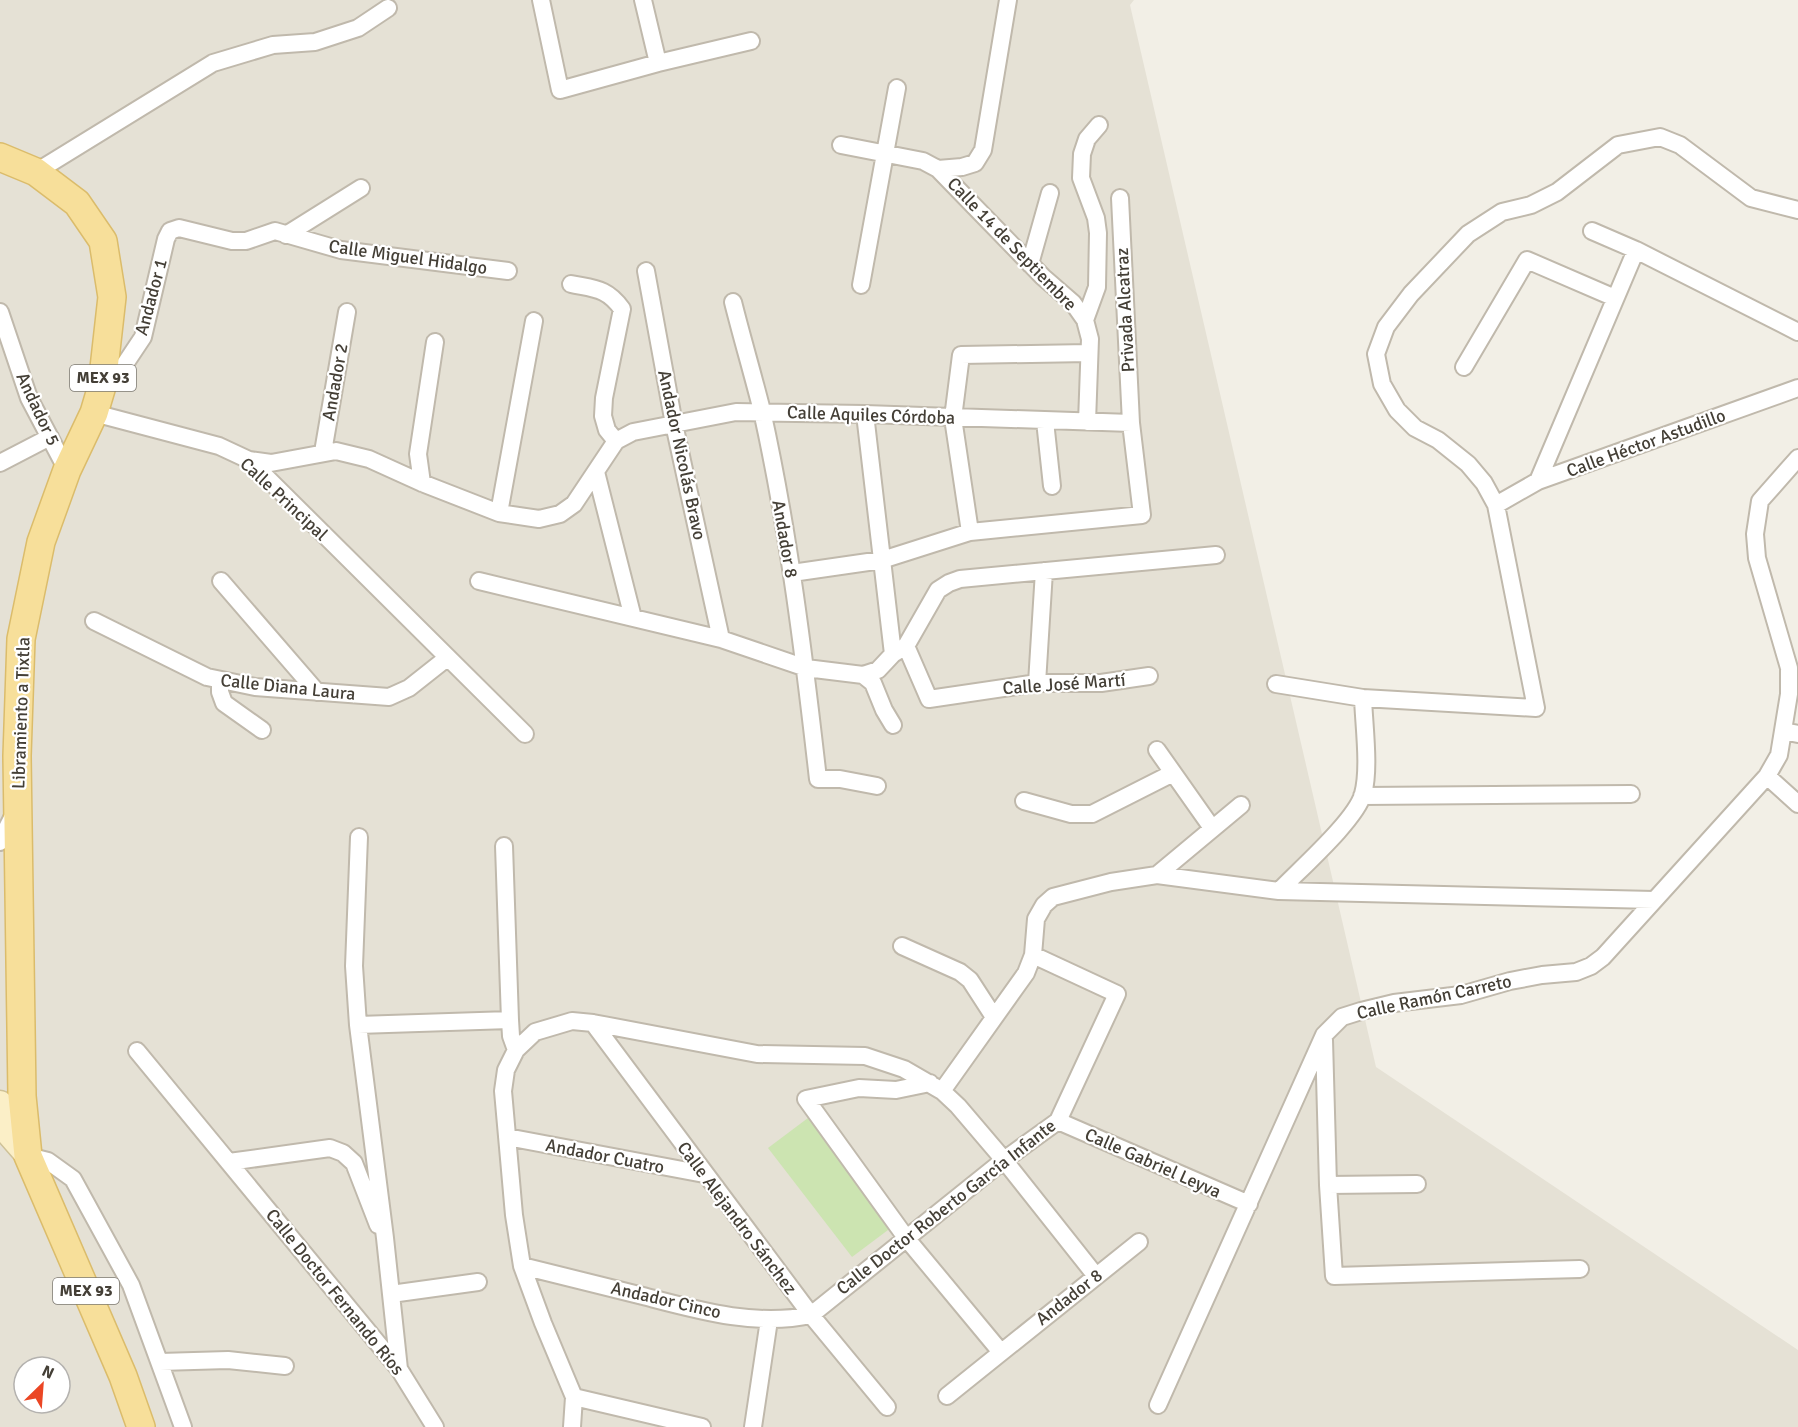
<svg xmlns="http://www.w3.org/2000/svg" width="1798" height="1427" viewBox="0 0 1798 1427" font-family="Signika,sans-serif">
<style>
.residential{fill:#e5e1d5;fill-rule:evenodd}
.green{fill:#cce4b1}
.lines{fill:none;stroke-linecap:round;stroke-linejoin:round}
.street-casing{stroke:#c0b9ac;stroke-width:20}
.secondary-casing{stroke:#cfc298;stroke-width:27}
.primary-casing{stroke:#dbbc6b;stroke-width:30}
.street{stroke:#fff;stroke-width:16}
.secondary{stroke:#fbefc7;stroke-width:24}
.primary{stroke:#f7df9a;stroke-width:27}
.labels{text-anchor:middle;dominant-baseline:central;stroke-width:4.5;stroke-linejoin:round;paint-order:stroke}
.shield{fill:#fff;stroke:#7c7972;stroke-width:1.5}
.shield-label{font-size:16px;font-weight:bold;fill:#443f36}
.street-label{font-size:18px;fill:#443f36;stroke:#fff}
</style>
<rect width="100%" height="100%" fill="#f2efe6"/>
<!-- residential -->
<path class="residential" d="M0,0H1134L1130,5L1376,1067L1798,1350V1427H0ZM24,1367H60V1403H24Z"/>
<!-- green -->
<path class="green" d="M808,1118L892,1227L852,1257L768,1148Z"/>
<g class="lines">
<!-- street casing -->
<g class="street-casing">
<path id="street" d="M541,0L560,90L658,63L751,41
M643,0L658,63
M841,145L923,161L938,169L1043,277L1073,303L1085,320
M938,169L962,167L975,163L983,150L1008,0
M36,172L213,63L273,45L315,42L358,28L388,8
M1592,231L1636,250L1798,332
M286,235L361,188
M1030,264L1050,193
M646,271L674,424L721,639
M571,284C595,289 607,288 622,309L604,398L603,416L607,430L616,441
M861,285L897,88
M733,302C742,338 753,375 762,411C789,533 804,656 818,779H840L877,786
M0,312L29,398L67,470
M1464,367L1527,260L1615,298
M102,386L125,364L143,337L166,239L170,231L179,228L232,241H246L275,231L341,250L508,271
M94,413L219,446L249,460L525,734
M865,414L893,654
M1045,421L1052,486
M1087,422L1090,339L1085,320L1097,287L1098,233L1096,218L1081,178L1082,154L1087,139L1099,125
M323,452L347,312
M249,460L271,463L336,451L369,459L422,483L499,513L539,519L560,514L574,504L616,441L633,432L736,412L865,414L1131,423
M0,463L50,437
M596,472L633,618
M1538,481L1636,250
M422,483L418,454L435,342
M1496,505L1538,481L1798,388
M499,513L534,321
M970,532L953,418L961,355L1089,353
M792,573L882,560L970,532L1142,515L1131,423L1120,198
M221,581L317,692
M479,581L721,639L806,668L863,675L878,670L893,654L906,646L938,590L949,583L960,579L1216,555
M94,621L207,677L255,687L389,697L409,688L447,658
M906,646L929,699L1037,683H1101L1149,676
M863,675L873,683L884,710L893,725
M220,680V692L224,703L262,730
M1037,683L1044,571
M1276,684L1363,698L1536,708L1496,505L1484,483L1468,464L1438,440L1415,428L1397,410L1382,384L1376,354L1386,327L1411,294L1468,234L1502,212L1531,205L1557,192L1618,145L1660,137L1680,145L1751,198L1798,210
M1783,731L1798,734
M1157,750L1212,828
M1767,776L1798,804
M1362,796L1631,794
M1024,801L1071,814H1092L1173,773
M359,837L354,966L358,1025L385,1238L399,1369
M0,842L14,814
M504,846L510,1020L511,1036L516,1050
M1157,875L1241,805
M1279,891C1300,869 1356,820 1363,794C1370,769 1364,726 1363,698
M902,946L960,972L970,980L994,1017
M593,1023L811,1315L887,1407
M358,1025L510,1020
M1324,1040L1328,1185L1334,1276L1580,1269
M137,1051L399,1369L435,1427
M930,1083L896,1090L859,1088L806,1099L907,1239L1000,1351
M942,1091L1026,973L1033,955L1036,919L1044,905L1053,897L1111,882L1157,875L1279,891L1654,900
M1058,1121L1249,1204
M507,1137L704,1174
M28,1156L48,1161L73,1179L131,1285L183,1427
M229,1162L330,1148L343,1153L354,1163L378,1225
M1328,1185L1417,1184
M522,1266C562,1276 603,1286 643,1296C697,1310 755,1327 811,1315L1004,1160L1058,1121L1117,994L1033,955
M391,1294L478,1282
M160,1362L228,1360L285,1366
M947,1396L1139,1242
M574,1397L702,1427
M1158,1405L1324,1035L1342,1017L1361,1011L1394,1003L1461,995L1510,981L1542,975L1576,972L1591,966L1603,957L1767,776L1779,755L1789,694V668L1757,558L1755,534L1760,501L1798,458
M572,1427L574,1397L543,1323L522,1266L514,1215L503,1091L506,1070L516,1050L535,1032L572,1021L593,1023L757,1054L865,1056L904,1069L942,1091L958,1106L1004,1160L1096,1276
M753,1427L769,1320"/>
</g>
<!-- secondary casing -->
<g class="secondary-casing">
<path id="secondary" d="M0,1103L8,1133L28,1156"/>
</g>
<!-- primary casing -->
<g class="primary-casing">
<path id="primary" d="M0,157L36,172L77,203L103,241L112,297L102,386L94,413L67,470L41,542L21,639L17,756L22,1096L28,1156L123,1376L141,1427"/>
</g>
<!-- street -->
<use href="#street" class="street"/>
<!-- secondary -->
<use href="#secondary" class="secondary"/>
<!-- primary -->
<use href="#primary" class="primary"/>
</g>
<g class="labels">
<!-- shield labels -->
<g class="shield">
<rect x="70" y="365" width="66" height="26" rx="4.5"/>
<rect x="53" y="1278" width="66" height="26" rx="4.5"/>
</g>
<g class="shield-label">
<text x="103" y="378">MEX 93</text>
<text x="86" y="1291">MEX 93</text>
</g>
<!-- street labels -->
<g class="street-label">
<text transform="translate(1012 244) rotate(46)">Calle 14 de Septiembre</text>
<text transform="translate(408 257) rotate(8)">Calle Miguel Hidalgo</text>
<text transform="translate(151 297) rotate(-75)">Andador 1</text>
<text transform="translate(1125 310) rotate(-93)">Privada Alcatraz</text>
<text transform="translate(335 382) rotate(-80)">Andador 2</text>
<text transform="translate(38 409) rotate(65)">Andador 5</text>
<text transform="translate(871 415) rotate(2)">Calle Aquiles Córdoba</text>
<text transform="translate(1646 443) rotate(-20)">Calle Héctor Astudillo</text>
<text transform="translate(682 455) rotate(78)">Andador Nicolás Bravo</text>
<text transform="translate(284 499) rotate(43)">Calle Principal</text>
<text transform="translate(785 539) rotate(80)">Andador 8</text>
<text transform="translate(1064 684) rotate(-4)">Calle José Martí</text>
<text transform="translate(288 687) rotate(6)">Calle Diana Laura</text>
<text transform="translate(21 713) rotate(-88)">Libramiento a Tixtla</text>
<text transform="translate(1434 997) rotate(-12)">Calle Ramón Carreto</text>
<text transform="translate(605 1156) rotate(11)">Andador Cuatro</text>
<text transform="translate(1153 1163) rotate(24)">Calle Gabriel Leyva</text>
<text transform="translate(946 1207) rotate(-38)">Calle Doctor Roberto García Infante</text>
<text transform="translate(737 1218) rotate(53)">Calle Alejandro Sánchez</text>
<text transform="translate(335 1292) rotate(51)">Calle Doctor Fernando Ríos</text>
<text transform="translate(1069 1297) rotate(-38)">Andador 8</text>
<text transform="translate(666 1300) rotate(13)">Andador Cinco</text>
</g>
</g>
<!-- north arrow -->
<g transform="translate(42 1385) rotate(25)"><circle r="28" fill="#ffffff" stroke="#b4b2af" stroke-width="1.5"/>
<path d="M0-4.5L10 22L0 15L-10 22Z" fill="#eb4624"/>
<text y="-9" font-size="16" font-weight="bold" text-anchor="middle" fill="#443f36">N</text>
</g>
</svg>
